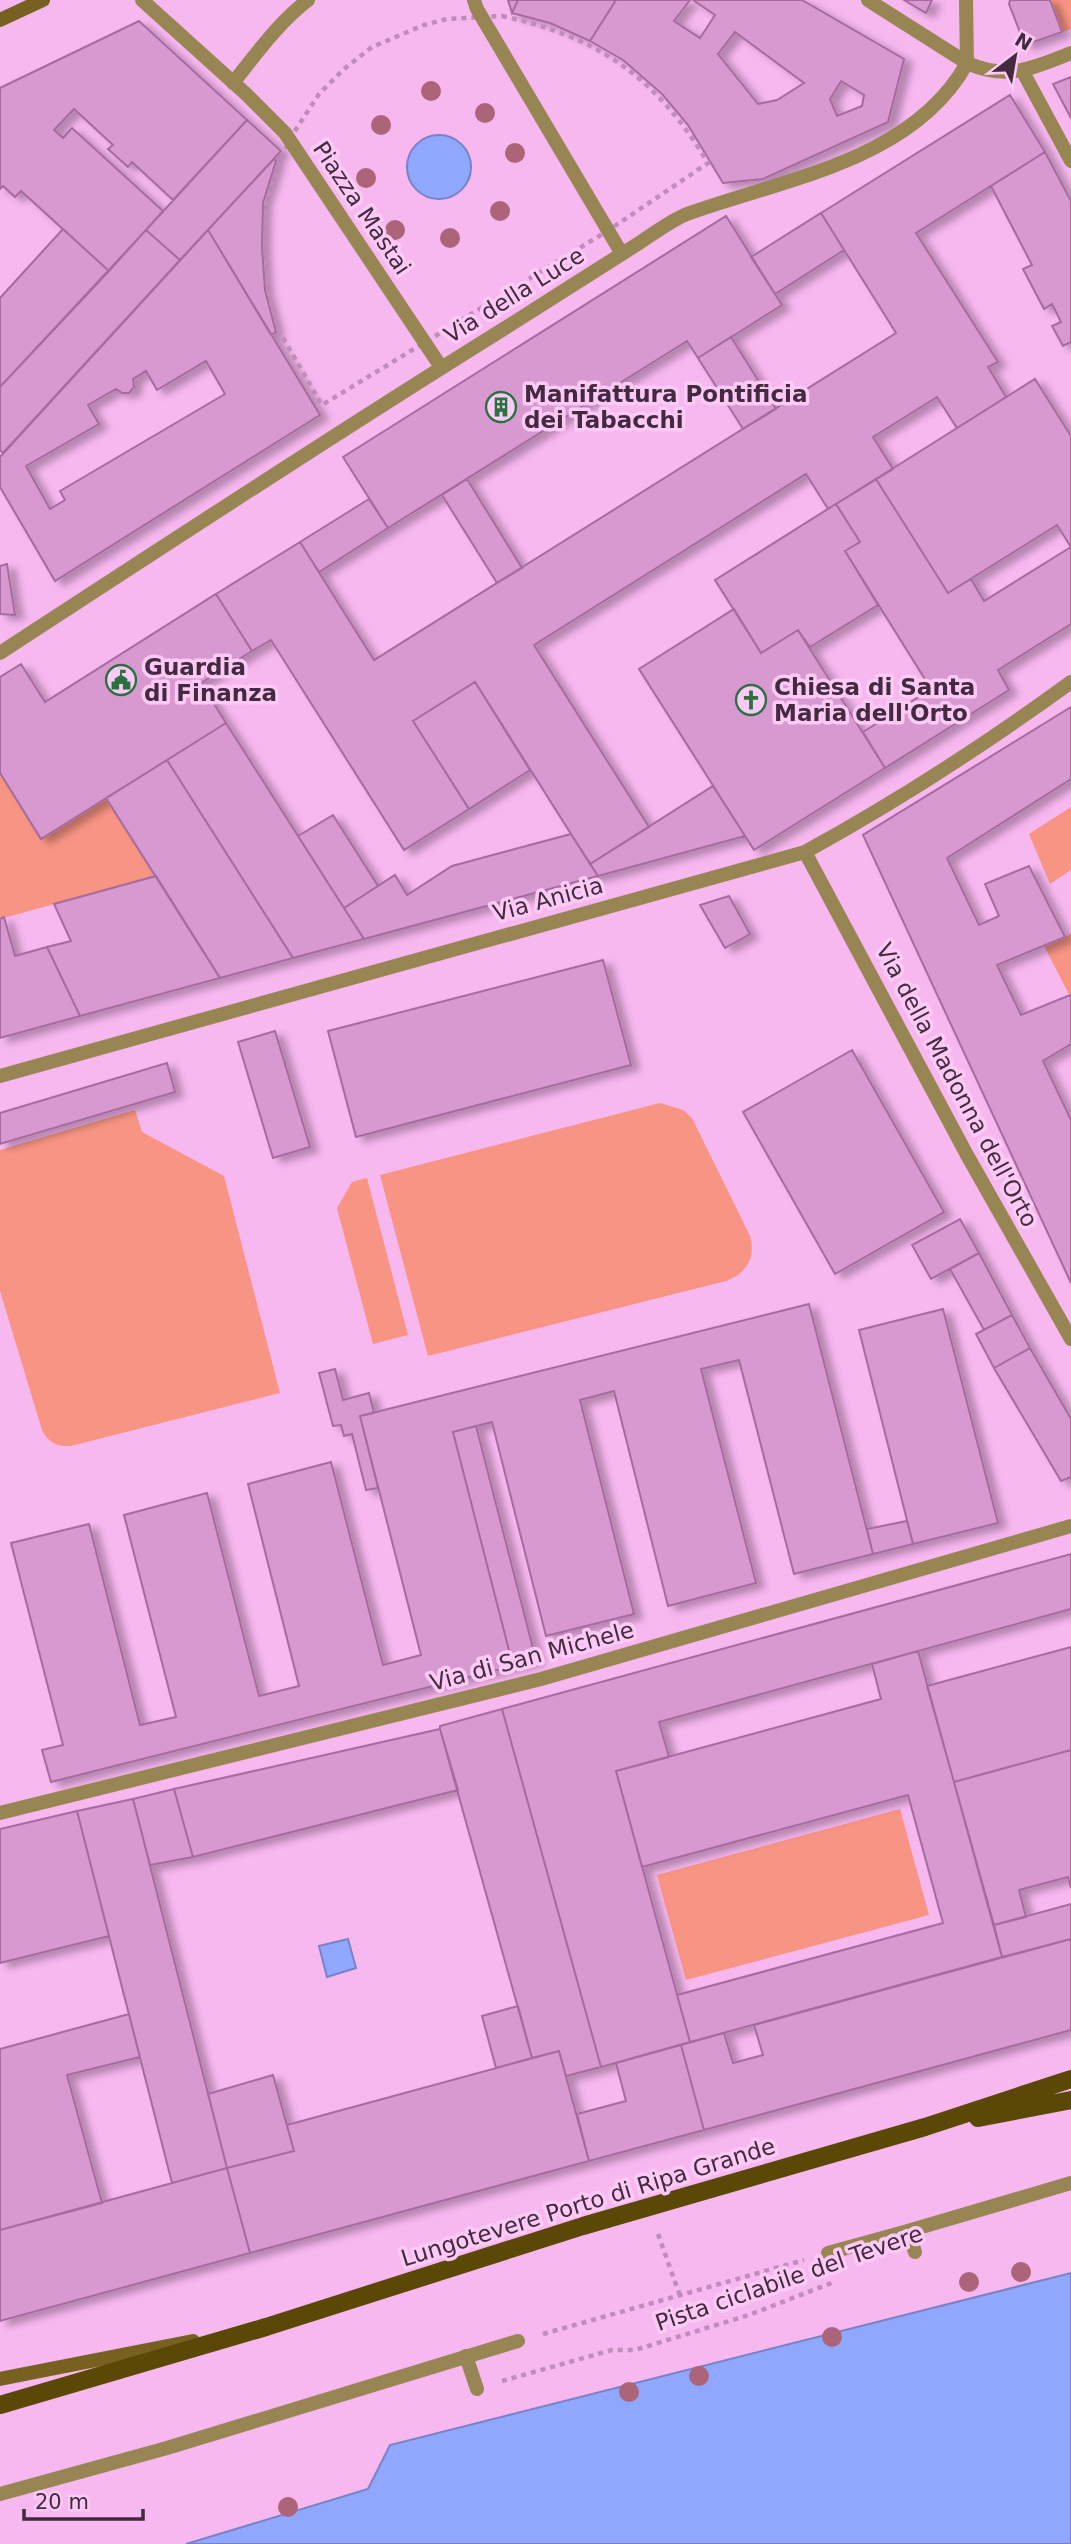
<svg xmlns="http://www.w3.org/2000/svg" width="1071" height="2544" viewBox="0 0 1071 2544" font-family="'DejaVu Sans',sans-serif">
<style>
.green{fill:#f89483}
.water{fill:#8fa8fe;stroke:#7882c5;stroke-width:2}
.building{fill:#d799cf;stroke:#a66b9f;stroke-width:2;fill-rule:evenodd;filter:url(#shadow)}
.lines{fill:none;stroke-linecap:round;stroke-linejoin:round}
.path{stroke:#c08cba;stroke-width:4.5;stroke-dasharray:5 5;stroke-linecap:butt}
.lane{stroke:#978553;stroke-width:14}
.street{stroke:#978553;stroke-width:14}
.secondary{stroke:#766120;stroke-width:14}
.primary{stroke:#5c4806;stroke-width:18}
.tree{fill:#ac6478}
.labels{text-anchor:middle;dominant-baseline:central;stroke-width:7;stroke-linejoin:round;paint-order:stroke}
.street-label{font-size:23px;fill:#432a40;stroke:#fdcaf6}
.poi-label{font-size:23px;font-weight:bold;fill:#432a40;stroke:#fdcaf6;text-anchor:start}
</style>
<defs>
<filter id="shadow"><feDropShadow dx="8" dy="4.5" stdDeviation="3.5" flood-color="#0004"/></filter>
</defs>
<rect width="100%" height="100%" fill="#f7b7ef"/>
<!-- green -->
<path class="green" d="M1050,0H1071V29L1062,32Z
M0,773L41,839L106,798L156,876L0,919Z
M1071,807V870L1050,884L1029,834Z
M1071,934V998L1044,946Z
M660,1103L683,1110L692,1118L750,1236C756,1258 747,1273 726,1281L428,1356L380,1175Z
M135,1110L142,1132L224,1176L280,1393L71,1446C57,1447 48,1442 42,1430L0,1291V1150Z
M367,1178L408,1335L373,1344L337,1208L352,1182Z
M900,1809L929,1915L686,1980L657,1875Z"/>
<!-- water -->
<path class="water" d="M407 167a32 32 0 1 1 64 0a32 32 0 1 1-64 0Z
M348,1939L356,1968L327,1977L319,1946Z
M1071,2273V2544H186L368,2489L390,2445Z"/>
<!-- building -->
<path class="building" d="M508,0H518L512,13Z
M518,0H616L590,41L550,23L512,13Z
M616,0H690L674,21L700,38L715,15L693,0H802L904,59L888,122L763,179L723,183L688,125L662,94L623,60L590,41ZM735,32L804,83L777,100L758,104L718,54ZM841,81L864,95L862,106L837,116L830,99Z
M904,0H932L926,13Z
M1010,0H1050L1062,32L1025,45L1009,4Z
M139,21L247,120L173,200L132,162L128,167L108,149L113,145L74,109L54,130L63,138L72,128L163,211L109,271L21,191L15,197L3,186L0,189V88Z
M1071,77V118L1053,84Z
M1010,95L1045,152L916,233L998,362L988,367L1006,397L957,428L937,397L873,437L893,469L828,509L806,474L534,645L649,827L590,864L475,682L413,721L469,809L404,850L271,640L252,651L216,594L300,542L374,660L896,333L821,213Z
M247,120L281,151L180,260L146,230Z
M1045,152L1071,201V342L1063,346L1052,326L1061,322L1052,304L1044,309L1023,269L1032,265L991,186Z
M274,159L276,161L263,203L262,247L265,290L276,332L271,335L208,230Z
M821,213L844,250L775,294L751,257Z
M726,216L782,305L698,358L687,341L388,528L343,457Z
M63,229L109,271L0,387V298Z
M146,230L180,260L3,453L0,450V387Z
M208,230L320,415L55,581L0,487V457ZM206,361L225,394L60,491L65,500L50,509L26,466L99,424L88,405L116,389L122,393H129L134,387L133,379L146,371L157,390Z
M731,337L776,409L743,429L698,358Z
M1035,379L1071,436V547L1057,525L948,593L876,479Z
M467,479L522,568L497,583L442,495Z
M876,479L948,593L971,579L984,601L1071,547V624L998,670L1009,690L885,768L863,732L931,689L845,551L860,542L836,504Z
M369,499L388,528L319,572L300,542Z
M836,504L860,542L845,551L878,605L810,647L798,630L761,653L715,580Z
M7,564L15,615L0,614V566Z
M216,594L252,651L201,683L226,723L41,839L0,773V677L21,664L45,702Z
M734,609L761,653L798,630L885,768L754,850L639,669Z
M475,682L530,770L469,809L413,721Z
M1071,707V779L947,858L979,925L999,916L985,884L1029,866L1065,937L997,965L1021,1015L1070,995L1071,998V1044L1043,1061L1071,1120V1283L863,835Z
M226,723L344,908L364,939L293,958L167,760Z
M167,760L293,958L220,978L106,798Z
M713,786L745,836L598,876L590,864Z
M333,815L378,886L344,908L298,836Z
M571,834L598,876L364,939L344,908L395,875L407,895L452,866Z
M156,876L220,978L80,1016L47,947L71,941L54,904Z
M729,896L750,934L725,948L700,905Z
M4,917L15,956L47,947L80,1016L0,1038V919Z
M603,960L631,1065L356,1137L328,1031Z
M275,1031L310,1147L273,1158L238,1042Z
M852,1050L944,1212L835,1274L743,1112Z
M167,1063L175,1092L0,1144V1113Z
M960,1219L979,1253L931,1279L912,1245Z
M979,1253L1012,1315L984,1330L950,1269Z
M809,1304L873,1554L794,1574L739,1360L701,1369L756,1583L668,1606L614,1391L580,1400L634,1614L546,1636L492,1422L453,1432L513,1666L51,1782L42,1750L63,1745L11,1543L89,1524L140,1725L176,1717L124,1515L207,1493L259,1696L299,1686L248,1484L331,1462L383,1665L421,1655L360,1416Z
M943,1309L998,1523L913,1544L859,1330Z
M1012,1315L1030,1348L994,1368L976,1334Z
M1030,1348L1071,1419V1477L1061,1481L994,1368Z
M335,1369L343,1400L369,1393L374,1413L360,1416L378,1488L366,1490L352,1434L344,1436L341,1425L333,1426L319,1373Z
M476,1426L536,1660L513,1666L453,1432Z
M907,1521L913,1544L873,1554L867,1529Z
M1071,1554V1609L659,1722L669,1757L616,1771L690,2042L601,2067L502,1709Z
M1071,1647V1750L954,1782L927,1686Z
M918,1651L1002,1957L690,2042L677,1995L943,1923L908,1795L642,1867L616,1771L881,1699L872,1664Z
M502,1709L601,2067L566,2076L559,2051L532,2058L440,1729V1726Z
M440,1729L458,1790L193,1857L174,1789Z
M1071,1750V1888L1068,1877L1019,1890L1026,1917L994,1925L954,1782Z
M174,1789L193,1857L150,1865L133,1799Z
M133,1799L227,2168L172,2183L77,1811Z
M77,1811L109,1936L0,1963V1829Z
M1071,1904V1939L1002,1957L994,1925Z
M1071,1939V2030L704,2130L681,2045L724,2033L733,2063L763,2055L754,2025Z
M518,2006L532,2058L496,2068L482,2016Z
M129,2014L140,2057L67,2075L102,2203L0,2230V2049Z
M681,2045L704,2130L589,2161L577,2114L626,2101L616,2063Z
M559,2051L589,2161L250,2253L227,2168L294,2151L287,2125Z
M273,2075L294,2151L227,2168L208,2094Z
M227,2168L250,2253L0,2321V2230Z"/>
<g class="lines">
<!-- path -->
<path class="path" d="M502,16C599,37 657,78 708,163L609,230L322,405L279,331L268,290L266,203L289,140L319,94L344,69L372,47L424,25L447,19Z
M658,2234L680,2296
M543,2334L804,2260
M502,2381L612,2350H635L749,2315L834,2282"/>
<!-- lane -->
<path class="lane" d="M915,2252L908,2231L1071,2183
M828,2253L908,2231
M466,2356L477,2389
M0,2494L167,2448L518,2341"/>
<!-- street -->
<path class="street" d="M142,0L246,94L285,133L441,367
M474,0L477,9L622,254
M868,0L967,63C1008,81 1032,68 1071,53
M966,0L967,63
M1023,72L1071,161
M233,83C256,54 278,23 308,0
M0,653C167,544 333,435 502,330C544,303 586,277 628,250C647,239 667,222 687,214C783,179 913,161 967,63
M805,852L967,1155L1071,1339
M0,1076L805,852C898,801 986,744 1071,682
M0,1813L541,1679L1071,1526"/>
<!-- secondary -->
<path class="secondary" d="M0,20L43,0
M0,2379L193,2341"/>
<!-- primary -->
<path class="primary" d="M978,2118L1071,2100
M0,2405L266,2327L583,2226L925,2127L1071,2079"/>
</g>
<!-- trees -->
<g class="tree">
<circle cx="431" cy="91" r="10"/>
<circle cx="485" cy="113" r="10"/>
<circle cx="381" cy="125" r="10"/>
<circle cx="515" cy="153" r="10"/>
<circle cx="366" cy="178" r="10"/>
<circle cx="500" cy="211" r="10"/>
<circle cx="395" cy="230" r="10"/>
<circle cx="450" cy="238" r="10"/>
<circle cx="1021" cy="2272" r="10"/>
<circle cx="969" cy="2282" r="10"/>
<circle cx="832" cy="2337" r="10"/>
<circle cx="699" cy="2376" r="10"/>
<circle cx="629" cy="2392" r="10"/>
<circle cx="288" cy="2507" r="10"/>
</g>
<!-- icons -->
<defs>
<g id="building-ring" transform="scale(1.575)"><circle r="9.5" fill="#fdcaf6" stroke="#297240" stroke-width="1.5"/><path d="M-4-6H4V6H1V3H-1V6H-4ZM-2.5-4.3h1.7v1.8h-1.7ZM.8-4.3h1.7v1.8H.8ZM-2.5-1h1.7V.8h-1.7ZM.8-1h1.7V.8H.8Z" fill="#297240"/></g>
<g id="civic-ring" transform="scale(1.575)"><circle r="9.5" fill="#fdcaf6" stroke="#297240" stroke-width="1.5"/><path d="M-.6-6.5H3V-4.5H.6V-3L4-1V1h2V6H-6V1h2V-1L-.6-3ZM-1.2 2.5V6h2.4V2.5Z" fill="#297240"/></g>
<g id="church-ring" transform="scale(1.575)"><circle r="9.5" fill="#fdcaf6" stroke="#297240" stroke-width="1.5"/><path d="M-1.2-6h2.4v3.5h3.3v2.4h-3.3V6h-2.4V-.1h-3.3v-2.4h3.3Z" fill="#297240"/></g>
</defs>
<g fill-rule="evenodd">
<use href="#building-ring" x="501" y="407"/>
<use href="#civic-ring" x="121" y="680"/>
<use href="#church-ring" x="751" y="700"/>
</g>
<g class="labels">
<!-- street labels -->
<g class="street-label">
<text transform="translate(362 208) rotate(56)">Piazza Mastai</text>
<text transform="translate(514 295) rotate(-32)">Via della Luce</text>
<text transform="translate(548 899) rotate(-15)">Via Anicia</text>
<text transform="translate(957 1085) rotate(62)">Via della Madonna dell'Orto</text>
<text transform="translate(532 1656) rotate(-15)">Via di San Michele</text>
<text transform="translate(588 2202) rotate(-17)">Lungotevere Porto di Ripa Grande</text>
<text transform="translate(789 2278) rotate(-19)">Pista ciclabile del Tevere</text>
</g>
<!-- poi labels -->
<g class="poi-label">
<text x="524" y="394">Manifattura Pontificia<tspan x="524" dy="26">dei Tabacchi</tspan></text>
<text x="144" y="667">Guardia<tspan x="144" dy="26">di Finanza</tspan></text>
<text x="774" y="687">Chiesa di Santa<tspan x="774" dy="26">Maria dell'Orto</tspan></text>
</g>
</g>
<!-- north arrow -->
<g transform="translate(1015 56) rotate(31)" stroke="#fdcaf6" stroke-width="5" paint-order="stroke">
<path d="M0-5L12 26L0 18L-12 26Z" fill="#432a40"/>
<text y="-10" font-size="19" font-weight="bold" text-anchor="middle" fill="#432a40">N</text>
</g>
<!-- scale -->
<path d="M24 2509v10h119v-10" fill="none" stroke="#432a40" stroke-width="3.5"/>
<text x="35" y="2509" font-size="21" fill="#432a40" stroke="#fdcaf6" stroke-width="5" paint-order="stroke">20 m</text>
</svg>
